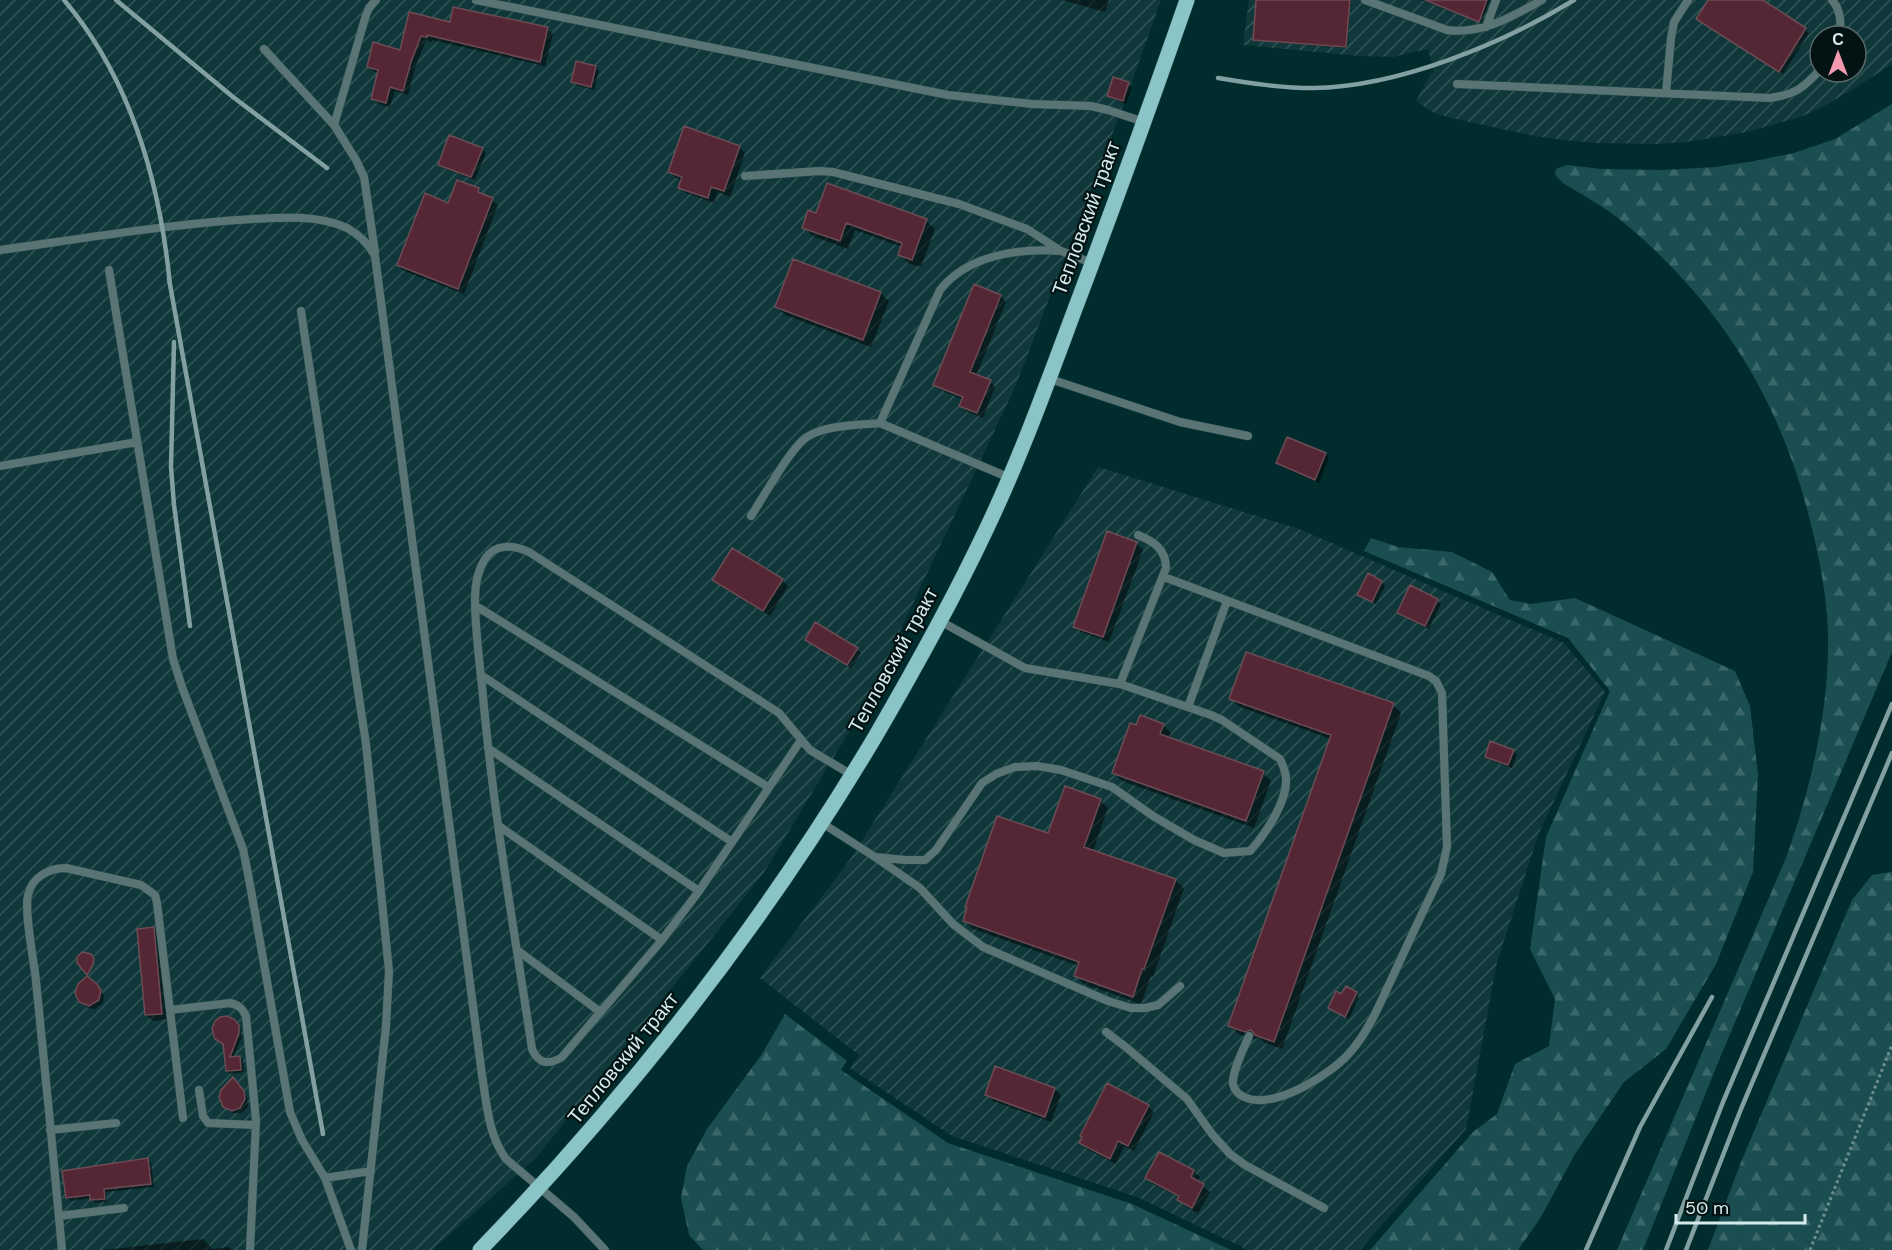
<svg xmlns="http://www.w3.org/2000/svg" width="1892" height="1250" viewBox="0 0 1892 1250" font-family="'DM Sans',sans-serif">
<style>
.industrial{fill:url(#industrial-furrows);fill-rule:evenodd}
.forest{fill:url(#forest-firs)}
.shadow{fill:#0007}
.building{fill:#552734;stroke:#6c4c54;stroke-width:1.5}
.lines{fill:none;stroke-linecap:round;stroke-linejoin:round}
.lane-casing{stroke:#234b4c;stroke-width:9}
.primary-casing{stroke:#234b4c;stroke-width:16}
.path{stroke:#6c8d8e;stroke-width:3;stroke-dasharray:3 3;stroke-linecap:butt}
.lane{stroke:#5a7475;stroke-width:8}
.primary{stroke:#8bc4c6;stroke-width:15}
.rail{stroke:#82a0a1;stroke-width:4.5}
.labels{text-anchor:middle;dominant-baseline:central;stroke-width:4.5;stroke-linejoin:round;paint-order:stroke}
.street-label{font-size:20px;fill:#d5ebeb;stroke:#031212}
</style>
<defs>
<pattern id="industrial-furrows" width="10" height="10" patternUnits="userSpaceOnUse" patternTransform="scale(1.5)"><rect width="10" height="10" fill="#10383a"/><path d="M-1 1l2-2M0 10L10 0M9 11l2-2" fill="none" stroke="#325557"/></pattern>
<pattern id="forest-firs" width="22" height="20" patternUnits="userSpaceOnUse" patternTransform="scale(1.5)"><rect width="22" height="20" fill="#1a4e51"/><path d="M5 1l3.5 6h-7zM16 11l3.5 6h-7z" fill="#3a686a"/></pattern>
</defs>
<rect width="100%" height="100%" fill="#012c2e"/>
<!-- industrial -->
<path class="industrial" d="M0,0H1161L1125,101L1016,385L864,707L763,874L536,1158L432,1250H0Z
M1249,0H1892V64L1855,88L1819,109L1800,117L1747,132L1686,142L1657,144L1597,143L1564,140L1534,136L1456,119L1434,113L1416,101L1431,73L1434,72L1428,49L1393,57L1360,56L1243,45ZM1820,36H1856V72H1820Z
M1098,467L1299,529L1564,643L1605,692L1539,833L1497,962L1466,1129L1360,1250H1248L1137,1197L952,1136L850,1068L859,1055L760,978L849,861Z"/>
<!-- forest -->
<path class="forest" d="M1892,104V652L1719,1060L1643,1250H1617L1786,858C1811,788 1830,707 1828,632C1827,598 1820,562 1812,529C1784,408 1725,309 1630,228C1610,210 1586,197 1563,183L1556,176L1555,171L1558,168L1567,165L1601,169L1663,170L1715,167L1755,161L1794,153L1835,139Z
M1371,538L1398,547L1452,552L1492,572L1510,600L1531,604L1575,598L1735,671L1750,706L1758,775L1753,872L1716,964L1666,1049L1624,1082L1575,1154L1541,1217L1518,1250H1370L1473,1132L1497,1114L1515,1064L1549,1046L1555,999L1530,949L1546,837L1610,691L1568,638L1364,551Z
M1892,872V1250H1708L1741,1162L1852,900L1872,875Z
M785,1014L847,1061L841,1070L948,1143L1132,1204L1231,1250H703L689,1235L681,1198L687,1166L707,1129L762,1054Z"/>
<!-- shadow -->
<path class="shadow" d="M1062,0H1109L1105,12Z
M1258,0H1351L1347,48L1256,41L1255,39Z
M1421,0H1490L1481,23Z
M1710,0H1760L1809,33L1783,74L1698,19Z
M410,14L451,23L547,29L553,34L545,66L432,40V42L426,40L415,68L408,95L395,91L390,107L378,104L372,98L379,73L374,72L369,66L401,51Z
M596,68L599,71L594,90L576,85L572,81Z
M1128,83L1132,87L1126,104L1113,99L1109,96Z
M739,147L745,153L730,197L718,192L714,203L686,193L680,187L682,180L676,178L670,172Z
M482,149L486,153L475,180L443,168L440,164Z
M478,190L498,205L464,294L404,271L398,265L449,205Z
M817,215L926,221L935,229L921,267L908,263L900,254L902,247L855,230L848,249L812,236L804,227Z
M880,293L889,301L871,347L785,315L776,307Z
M1001,296L1006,302L976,376L990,382L995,387L983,418L966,411L961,405L963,400L941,390L935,385Z
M1288,439L1326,454L1329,458L1319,483L1281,467L1278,463Z
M1136,543L1143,550L1109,642L1081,632L1075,626Z
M714,580H782L788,586L770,616L720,586Z
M1382,582L1385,586L1376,604L1359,594Z
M1437,600L1441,604L1429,629L1402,616L1399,613Z
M811,643L857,649L861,653L851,668Z
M1231,699L1393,705L1401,713L1282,1049L1265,1043L1260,1038L1254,1039L1238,1034L1230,1025L1331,739L1240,707Z
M1163,725L1171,733L1169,739L1263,773L1271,781L1254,828L1122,781L1114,773L1137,727Z
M1513,751L1517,755L1512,768L1490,760L1487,756Z
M1100,800L1108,808L1093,851L1175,880L1184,888L1153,977L1151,976L1141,1004L1084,984L1076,976L1079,966L973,929L964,920L1049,835Z
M153,928L159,935L168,1019L153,1021L146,1015Z
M96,985L104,995L103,1003L95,1009L88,1008L83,1003Z
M1356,994L1359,997L1349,1019L1330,1008L1342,996Z
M237,1024L241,1030L242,1037L233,1058L239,1057L243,1060L244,1072L231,1074L227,1071L224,1044Z
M237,1083L247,1097L248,1106L244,1111L240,1113H233L225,1106Z
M1055,1089L1061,1095L1051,1122L993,1101L987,1094Z
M1148,1106L1154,1112L1134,1151L1124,1146L1116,1164L1087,1149L1081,1143Z
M1160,1154L1193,1171L1200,1177L1197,1182L1210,1192L1198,1213L1185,1206L1179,1200L1180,1198L1153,1184L1147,1178Z
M148,1160L151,1163L154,1187L106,1192L107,1202L95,1203L92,1198L71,1201L67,1197Z
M203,1239L211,1247V1249L229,1247L232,1250H103Z"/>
<!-- building -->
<path class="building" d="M1256,0H1350L1346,47L1253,40Z
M1425,0H1487L1479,22Z
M1708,0H1763L1806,28L1779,72L1696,19Z
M453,7L548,27L540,62L427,35V37L421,36L411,62L403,91L390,87L386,103L371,99L378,70L367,67L373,42L400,50L409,12L450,22Z
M576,61L596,66L591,87L571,82Z
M1113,77L1129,82L1123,101L1107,96Z
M684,126L740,146L724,191L711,187L708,198L678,188L682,177L668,172Z
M449,135L483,148L471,177L438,165Z
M457,180L479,188L478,192L493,198L458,289L397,265L425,193L448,203Z
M827,183L927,219L912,260L898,255L902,243L846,223L840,241L802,228L808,210L816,213Z
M793,259L881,292L863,340L775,307Z
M974,284L1001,295L970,372L991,380L977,413L959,406L963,397L933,385Z
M1287,437L1326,453L1315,480L1276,463Z
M1107,531L1137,542L1103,637L1073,627Z
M732,548L783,579L763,611L712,580Z
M1368,573L1382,581L1372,602L1357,595Z
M1410,585L1438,599L1425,626L1397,613Z
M815,622L858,648L847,665L805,640Z
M1246,652L1394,703L1274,1042L1255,1035L1251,1030L1245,1032L1228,1026L1331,735L1229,699Z
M1140,715L1164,724L1160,734L1264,771L1246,821L1112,773L1130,723L1136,725Z
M1490,741L1514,750L1508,765L1485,757Z
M1065,786L1101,799L1084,847L1176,879L1144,969H1142L1133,997L1074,976L1079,962L963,921L967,907H965L997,816L1048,833Z
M154,927L162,1014L145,1015L137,929Z
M82,952L91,954L94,959L93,965L87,975L77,963V957Z
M87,976L97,984L101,990L99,1000L89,1006L79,1002L75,993L78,984Z
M1346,986L1357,992L1345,1017L1328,1008L1336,991L1341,994Z
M227,1016L234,1019L239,1025V1033L230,1057L240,1056L241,1070L226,1071L223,1044L215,1039L213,1033L212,1028L215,1021L220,1017Z
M995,1066L1055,1088L1045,1117L985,1095Z
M233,1077L244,1091L245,1099L240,1108L232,1111L223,1107L219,1097L221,1090Z
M1107,1083L1149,1105L1128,1146L1118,1141L1110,1159L1079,1143L1082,1137L1080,1136Z
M1159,1152L1194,1170L1191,1177L1204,1184L1192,1208L1177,1200L1179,1196L1145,1178Z
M148,1158L151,1184L104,1189L105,1199L90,1200V1195L66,1198L62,1171Z"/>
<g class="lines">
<!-- lane casing -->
<g class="lane-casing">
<path id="lane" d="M476,0L948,95L1032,104L1091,106L1108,110L1144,122
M1365,0L1447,30C1482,35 1513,16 1542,0
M1832,0C1841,10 1841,23 1840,36
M1486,27L1496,0
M264,49L334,125
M1457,84L1770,98C1796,94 1802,89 1820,70
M1666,93L1671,38L1674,22L1688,0
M745,176L820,171L833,172L959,204L1027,229L1061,251L1092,263
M0,250C79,239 158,226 237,220C272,218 314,213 347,228C360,235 368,243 375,256L482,1075C487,1105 488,1134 506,1159L574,1217L605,1250
M375,252L364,177L356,160L334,125L366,15L369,8L376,0
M109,270L173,659L182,687L243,849L249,879L290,1112L302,1140L325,1178L351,1250
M301,311L366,744L389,971L386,1026L362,1250
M1050,379L1180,422L1248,436
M0,466L137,442
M1010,478L880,423L940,290C968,255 1018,248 1061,251
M751,516C763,498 791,447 807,437C825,425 858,425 880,423
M1164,577L1429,676L1436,681L1442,693L1447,847L1441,874C1424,909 1408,943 1392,978C1380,1003 1370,1029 1352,1050C1334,1073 1274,1111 1244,1097C1239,1095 1234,1090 1233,1084C1232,1071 1244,1048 1249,1036
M476,606L768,787
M481,675L732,842
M1120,684L1166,568C1166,549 1153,541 1138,535
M1188,707L1227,601
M801,740L699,891L662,940L562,1057C548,1066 538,1063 532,1049C515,935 495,822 484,707C481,671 475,635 475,599C475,586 478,570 485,559C495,543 514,545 529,552L779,713L810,750L852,775
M488,748L699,891
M822,823L875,857L920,888L953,924L983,947L1108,1001L1131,1008H1145L1158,1005L1180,986
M499,826L662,940
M875,857L905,860H925L936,850L982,783L996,774L1015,767L1037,766L1061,770L1112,787L1153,816L1194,840L1224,853L1250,851C1265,835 1286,803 1286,781C1287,773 1283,766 1280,759L1222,720L1211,715L1120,684L1025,668L940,621
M517,950L599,1011
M170,1010L230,1003C239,1005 242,1008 246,1016L256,1121L250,1250
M1106,1032L1127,1048L1187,1099L1212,1134L1230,1154L1245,1165L1324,1208
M199,1090L203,1116L208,1123L256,1125
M50,1130L116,1123
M325,1178L371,1171
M59,1216L124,1208
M62,1250C54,1160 45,1071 36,981C34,960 24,913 28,895C32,877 49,868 66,868L141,885L155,895L157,903L183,1118"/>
</g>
<!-- primary casing -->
<g class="primary-casing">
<path id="primary" d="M480,1250C632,1093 763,925 875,737C914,670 952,602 985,532C1020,459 1047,384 1075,309C1114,206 1151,103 1187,0"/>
</g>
<!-- path -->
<path class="path" d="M1810,1250L1892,1045"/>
<!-- lane -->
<use href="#lane" class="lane"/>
<!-- primary -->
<use href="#primary" class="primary"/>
<!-- rail -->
<path class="rail" d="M64,0C132,80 160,183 170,285
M116,0L233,97L327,168
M1218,78C1249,83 1281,88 1313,88C1398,87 1502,44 1574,0
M169,279L323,1134
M174,342L171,467L174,505L190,626
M1586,1250L1640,1127L1712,997
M1666,1250L1723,1102L1892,704
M1686,1250L1741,1109L1892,753"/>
</g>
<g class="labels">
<!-- street labels -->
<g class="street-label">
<text transform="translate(1086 218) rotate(-70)">Тепловский тракт</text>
<text transform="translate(893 660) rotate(-61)">Тепловский тракт</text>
<text transform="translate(623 1058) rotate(-51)">Тепловский тракт</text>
</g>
</g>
<!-- north arrow -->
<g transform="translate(1838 54)"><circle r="28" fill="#031212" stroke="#576969" stroke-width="1.5"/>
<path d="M0-4.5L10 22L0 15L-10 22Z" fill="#f19ab0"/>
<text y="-9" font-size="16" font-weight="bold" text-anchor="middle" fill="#d5ebeb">С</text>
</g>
<!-- scale -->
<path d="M1676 1214v9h129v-9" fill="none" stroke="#d5ebeb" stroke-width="3"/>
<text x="1685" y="1214" font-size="18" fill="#d5ebeb" stroke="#031212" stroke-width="4.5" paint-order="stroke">50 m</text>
</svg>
